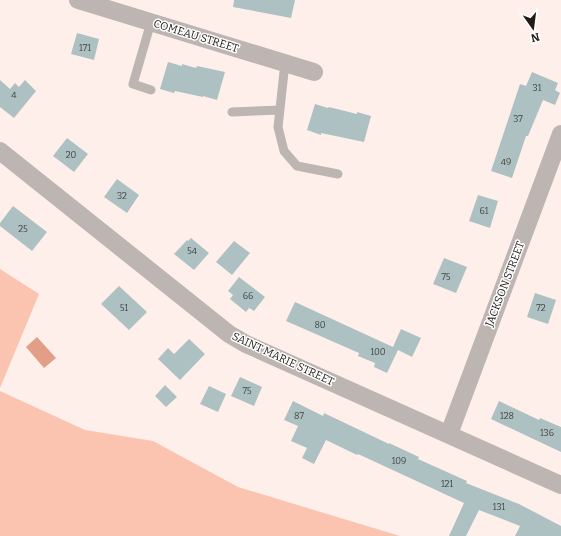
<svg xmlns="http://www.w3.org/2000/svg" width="561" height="536" viewBox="0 0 561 536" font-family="Bitter,serif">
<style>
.green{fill:#fac4b1}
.water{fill:#e29e87}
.building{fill:#adc1c2}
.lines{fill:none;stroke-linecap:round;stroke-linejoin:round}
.service{stroke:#bdb5b2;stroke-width:9}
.minor{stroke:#bdb5b2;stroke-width:18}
.labels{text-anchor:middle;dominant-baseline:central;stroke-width:3;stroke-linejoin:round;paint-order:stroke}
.number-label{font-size:9px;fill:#444442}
.street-label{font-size:11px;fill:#211b18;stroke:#fff}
</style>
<rect width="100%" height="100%" fill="#ffefea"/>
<!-- green -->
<path class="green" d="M0,269L39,294L0,388Z
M0,391L85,430L153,441L238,487L400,536H0Z"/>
<!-- water -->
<path class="water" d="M37,337L56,358L44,368L26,347Z"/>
<!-- building -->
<path class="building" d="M234,0H295L291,18L233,7Z
M77,33L99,39L94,60L71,54Z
M168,62L182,66V64L196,68L197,66L225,72L217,100L203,96V97L175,91L174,93L160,89Z
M532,72L558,83L555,90L560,93L555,105L543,100L528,136H526L512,178L491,171L520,84L526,86Z
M0,80L10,89L15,83L19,87L25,80L36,91L14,118L0,107Z
M315,104L328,108L329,107L357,114V112L371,116L364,142L321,133V135L307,130Z
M67,138L88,154L74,172L53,156Z
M117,179L139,195L127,213L104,197Z
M478,195L498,201L490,228L469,221Z
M13,206L47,232L32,251L0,226V223Z
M191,238L209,253L194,270L174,254L187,240L188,241Z
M234,241L250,253L232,275L216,262Z
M444,258L467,267L456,293L433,284Z
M239,277L265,297L254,311L249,308L246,312L230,299L233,295L228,291Z
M119,286L147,312L129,330L101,304Z
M535,293L556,300L548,324L527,317Z
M295,302L393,347L401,329L421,338L412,357L398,350L387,373L374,367L375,363L358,356L359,353L286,321Z
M189,339L205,354L180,380L158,359L168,348L174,354Z
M240,377L262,387L254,406L231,396Z
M165,385L177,397L166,407L155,396Z
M209,386L226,394L218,412L200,404Z
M293,401L323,416L324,413L389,444V443L419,457L418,459L467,481L466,483L519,504L561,526V536H515L520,526L479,510L466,536H449L464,503L358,454L357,455L326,440L314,464L302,458L307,448L291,441L298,426L284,420Z
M499,401L539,420L540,418L561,427V452L491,419Z"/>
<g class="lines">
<!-- service -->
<path class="service" d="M151,22L133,84L151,90
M285,63L278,127L284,151L297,166L338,174
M232,112L280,110"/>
<!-- minor -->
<path class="minor" d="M78,0L314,72
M0,151L229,334L246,344L561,485
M449,434L561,134"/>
</g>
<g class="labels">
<!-- number labels -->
<g class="number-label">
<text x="85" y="48">171</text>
<text x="537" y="88">31</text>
<text x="14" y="95">4</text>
<text x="518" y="119">37</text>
<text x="71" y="155">20</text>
<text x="506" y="162">49</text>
<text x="122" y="196">32</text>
<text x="484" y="211">61</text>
<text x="23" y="229">25</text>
<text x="192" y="251">54</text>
<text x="446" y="277">75</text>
<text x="248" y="296">66</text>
<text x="124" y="308">51</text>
<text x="541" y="308">72</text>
<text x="320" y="325">80</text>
<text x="378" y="352">100</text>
<text x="247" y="391">75</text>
<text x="299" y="416">87</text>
<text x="507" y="416">128</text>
<text x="547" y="433">136</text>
<text x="399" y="461">109</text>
<text x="447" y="484">121</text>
<text x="499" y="507">131</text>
</g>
<!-- street labels -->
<g class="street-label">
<text transform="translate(196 36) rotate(17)">COMEAU STREET</text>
<text transform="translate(505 284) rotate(-69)">JACKSON STREET</text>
<text transform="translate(283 359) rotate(25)">SAINT MARIE STREET</text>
</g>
</g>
<!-- north arrow -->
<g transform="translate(533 28) rotate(166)" stroke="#ffffff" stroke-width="3" paint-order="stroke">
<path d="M0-3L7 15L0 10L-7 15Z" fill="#211b18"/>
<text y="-6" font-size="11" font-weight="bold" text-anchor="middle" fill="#211b18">N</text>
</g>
</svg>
